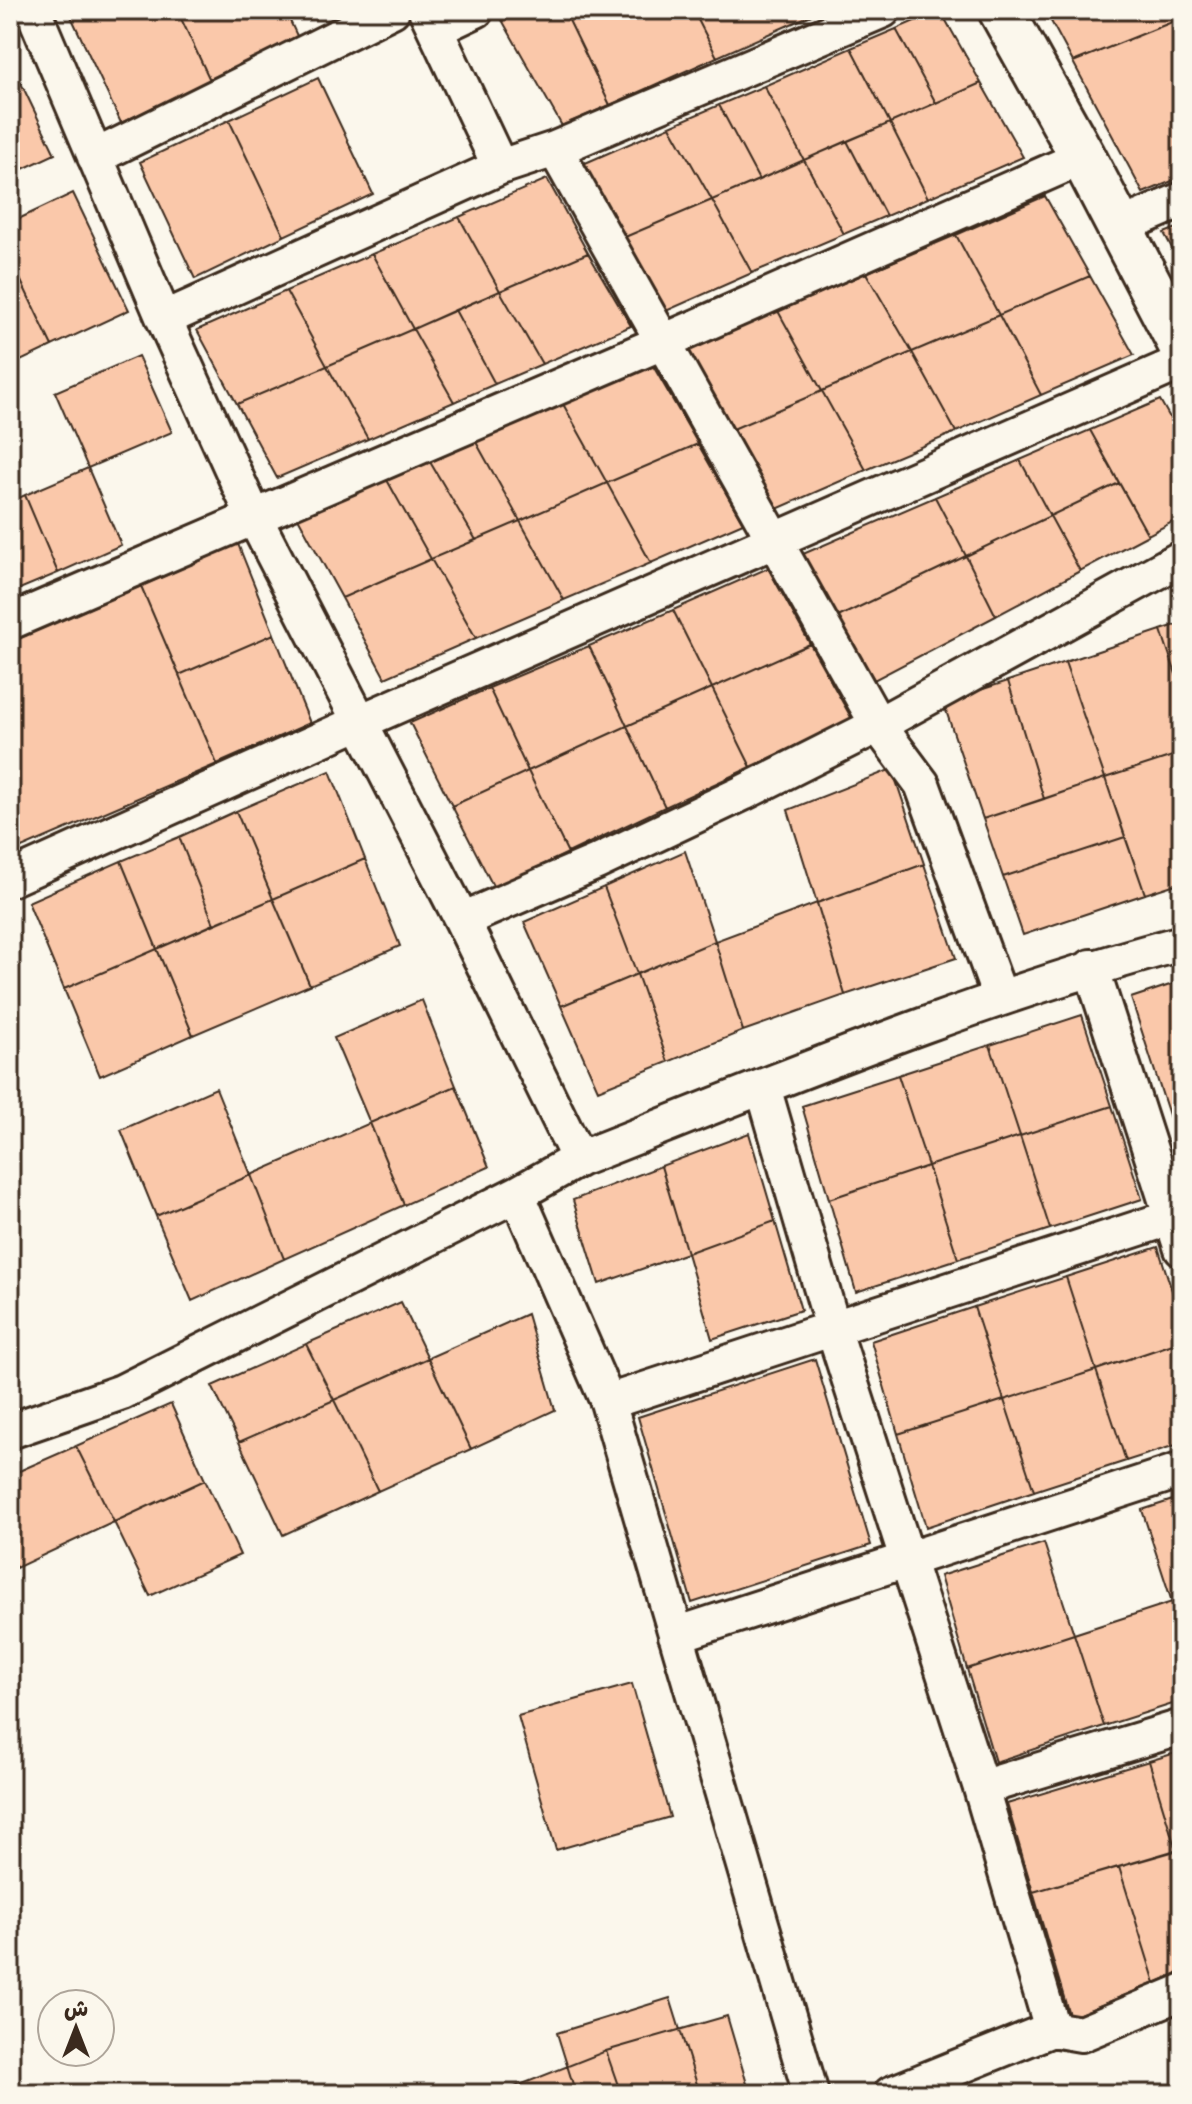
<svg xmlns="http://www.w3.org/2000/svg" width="1192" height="2104" viewBox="0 0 1192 2104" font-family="Kalam,'Playpen Sans Arabic',sans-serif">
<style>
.building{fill:#fac8aa;stroke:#3b2a1e;stroke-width:2}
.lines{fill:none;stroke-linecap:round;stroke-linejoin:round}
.street-casing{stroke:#3b2a1e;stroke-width:40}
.secondary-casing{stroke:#3b2a1e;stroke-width:50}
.street{stroke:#fbf7ec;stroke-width:34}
.secondary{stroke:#fbf7ec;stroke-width:44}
</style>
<rect width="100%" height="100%" fill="#fbf7ec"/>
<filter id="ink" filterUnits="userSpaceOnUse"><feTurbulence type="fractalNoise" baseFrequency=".0125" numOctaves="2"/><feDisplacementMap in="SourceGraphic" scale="16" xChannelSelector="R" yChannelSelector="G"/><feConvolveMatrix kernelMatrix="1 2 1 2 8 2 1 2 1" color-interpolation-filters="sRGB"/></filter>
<g filter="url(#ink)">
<!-- building -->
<path class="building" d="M68,10H177L210,80L121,123Z
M177,10H285L298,38L210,80Z
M524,10H564L610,105L562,126L502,20Z
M564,10H693L717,57L610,105Z
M693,10H818V12L717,57Z
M940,10L981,83L936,103L896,29Z
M1045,10H1182V18L1073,62Z
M1182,18V177L1143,193L1073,62Z
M896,29L936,103L890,123L851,48Z
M851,48L890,123L804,160L764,86Z
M10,60L55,154L10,175Z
M318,78L373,194L284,236L229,120Z
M981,83L1023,157L928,198L890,123Z
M764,86L804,160L759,180L719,105Z
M719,105L759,180L712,200L670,126Z
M229,120L284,236L195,279L140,162Z
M890,123L928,198L886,216L847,141Z
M670,126L712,200L625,237L583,164Z
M847,141L886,216L844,234L804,160Z
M804,160L844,234L752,273L712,200Z
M547,179L588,253L500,291L459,217Z
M73,193L129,310L52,346L10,258V223Z
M1045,196L1090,276L999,315L956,235Z
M712,200L752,273L666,311L625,237Z
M459,217L500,291L413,329L372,254Z
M1182,226V267L1164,233Z
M956,235L999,315L912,352L866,273Z
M588,253L631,326L542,364L500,291Z
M372,254L413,329L327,366L286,291Z
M10,258L52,346L10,366Z
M866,273L912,352L822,391L778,311Z
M1090,276L1134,355L1041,395L999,315Z
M286,291L327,366L237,404L197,330Z
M500,291L542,364L495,384L455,310Z
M455,310L495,384L454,402L413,329Z
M778,311L822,391L733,429L688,350Z
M999,315L1041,395L956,432L912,352Z
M413,329L454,402L368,439L327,366Z
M912,352L956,432L866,470L822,391Z
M138,356L172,432L88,468L55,392Z
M327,366L368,439L277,478L237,404Z
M653,366L698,444L607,483L563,404Z
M822,391L866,470L777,509L733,429Z
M1160,400L1182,439V517L1148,535L1090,430Z
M563,404L607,483L520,521L476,442Z
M1090,430L1119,483L1050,516L1020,460Z
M476,442L520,521L476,540L430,462Z
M698,444L743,523L651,563L607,483Z
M1020,460L1050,516L966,556L935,497Z
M430,462L476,540L431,559L387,480Z
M88,468L121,545L58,573L25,495Z
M387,480L431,559L342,598L298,518Z
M607,483L651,563L564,600L520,521Z
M1119,483L1148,535L1080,571L1050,516Z
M25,495L58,573L10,593V502Z
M935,497L966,556L838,617L803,554Z
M1050,516L1080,571L996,616L966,556Z
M520,521L564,600L476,638L431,559Z
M238,544L274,634L179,675L141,586Z
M966,556L996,616L874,680L838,617Z
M431,559L476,638L385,678L342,598Z
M768,568L810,644L712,688L673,610Z
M141,586L217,764L10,853V642Z
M673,610L712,688L627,726L589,646Z
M1182,623V692L1161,630Z
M1161,630L1182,692V753L1105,778L1065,662Z
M274,634L310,723L217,764L179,675Z
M810,644L852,719L751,767L712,688Z
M589,646L627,726L528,771L489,688Z
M1065,662L1105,778L1044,799L1008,681Z
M1008,681L1044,799L983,819L943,702Z
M489,688L528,771L452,806L410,723Z
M712,688L751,767L665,807L627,726Z
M627,726L665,807L568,853L528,771Z
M1182,753V882L1145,894L1105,778Z
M892,769L924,864L817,903L788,810Z
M330,771L365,859L273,899L236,811Z
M528,771L568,853L494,888L452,806Z
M1105,778L1125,837L1003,877L983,819Z
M236,811L273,899L214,924L179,837Z
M179,837L214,924L157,949L121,861Z
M1125,837L1145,894L1023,935L1003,877Z
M685,851L715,941L637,974L604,887Z
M365,859L400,946L310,985L273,899Z
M121,861L157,949L64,989L28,902Z
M924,864L956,958L845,995L817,903Z
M604,887L637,974L561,1006L524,922Z
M273,899L310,985L193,1035L157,949Z
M817,903L845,995L743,1031L715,941Z
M715,941L743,1031L668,1062L637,974Z
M157,949L193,1035L100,1076L64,989Z
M637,974L668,1062L598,1090L561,1006Z
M1182,981V1155L1131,998Z
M422,1000L456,1086L370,1123L334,1038Z
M1082,1015L1112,1106L1020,1136L990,1045Z
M990,1045L1020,1136L928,1166L898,1075Z
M898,1075L928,1166L829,1199L802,1106Z
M456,1086L489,1167L404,1205L370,1123Z
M216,1088L251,1175L156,1216L121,1130Z
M1112,1106L1142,1199L1050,1229L1020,1136Z
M370,1123L404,1205L284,1259L251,1175Z
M749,1133L775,1221L687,1253L661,1166Z
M1020,1136L1050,1229L958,1259L928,1166Z
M661,1166L687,1253L599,1284L573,1200Z
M928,1166L958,1259L856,1292L829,1199Z
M251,1175L284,1259L192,1301L156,1216Z
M775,1221L801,1310L712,1339L687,1253Z
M1158,1247L1182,1322V1341L1096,1370L1066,1277Z
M1066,1277L1096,1370L1004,1400L974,1307Z
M401,1302L428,1358L334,1400L306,1344Z
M974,1307L1004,1400L898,1434L871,1341Z
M527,1314L555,1410L471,1449L428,1358Z
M1182,1341V1443L1126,1461L1096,1370Z
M306,1344L334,1400L239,1442L212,1386Z
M428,1358L471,1449L378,1491L334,1400Z
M815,1359L871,1545L692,1603L638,1417Z
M1096,1370L1126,1461L1034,1491L1004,1400Z
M334,1400L378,1491L283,1535L239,1442Z
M1004,1400L1034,1491L926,1527L898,1434Z
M171,1404L205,1480L114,1522L76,1446Z
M76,1446L114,1522L16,1568L10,1554V1475Z
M205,1480L240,1555L150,1596L114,1522Z
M1182,1497V1599L1172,1602L1142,1510Z
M1044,1543L1074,1634L967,1669L940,1576Z
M1182,1599V1632L1172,1602Z
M1172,1602L1182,1632V1701L1104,1726L1074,1634Z
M1074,1634L1104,1726L995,1762L967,1669Z
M632,1684L670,1817L556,1850L518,1716Z
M1182,1751V1849L1176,1850L1149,1761Z
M1149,1761L1176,1850L1033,1892L1007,1804Z
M1182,1849V1971L1155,1983L1119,1867Z
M1119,1867L1155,1983L1070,2018L1033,1892Z
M670,1998L700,2094H576L557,2033Z
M727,2016L750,2094H621L606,2051Z
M606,2051L621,2094H514L512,2088Z"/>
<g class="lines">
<!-- street casing -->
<g class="street-casing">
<path id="street" d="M33,10L164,319L253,515L462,920L579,1159
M426,10L500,167
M436,29L476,10
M555,149L878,725L922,784L1000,997
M95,157L392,10
M1119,227L1182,200
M164,319L500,167L555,149L883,10
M10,622L665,341L1083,157
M10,879L362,721L1182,362
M462,920L597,862L743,793L878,725L1182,558
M1091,967L1182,1249
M763,1087L833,1328L981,1788L1052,2029
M517,1194L608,1402L811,2094
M608,1402L1182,1214
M10,1431L122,1392L517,1194L579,1159C778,1081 975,998 1182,943
M676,1635L1182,1470
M981,1788L1182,1727
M891,2094L1052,2029L1081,2034L1182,1992"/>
</g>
<!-- secondary casing -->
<g class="secondary-casing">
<path id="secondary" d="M1001,10L1083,157L1182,347"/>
</g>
<!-- street -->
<use href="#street" class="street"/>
<!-- secondary -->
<use href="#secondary" class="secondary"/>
</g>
</g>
<!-- margin -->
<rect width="1192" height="2104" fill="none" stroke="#fbf7ec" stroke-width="40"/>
<rect x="20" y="20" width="1152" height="2064" fill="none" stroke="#3b2a1e" stroke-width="3" filter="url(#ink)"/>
<!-- north arrow -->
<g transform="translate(76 2028)"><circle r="38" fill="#fbf7ec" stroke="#aea59a" stroke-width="2"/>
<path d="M0-6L14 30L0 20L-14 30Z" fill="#3b2a1e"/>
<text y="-12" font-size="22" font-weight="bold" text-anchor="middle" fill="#3b2a1e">ش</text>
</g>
</svg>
